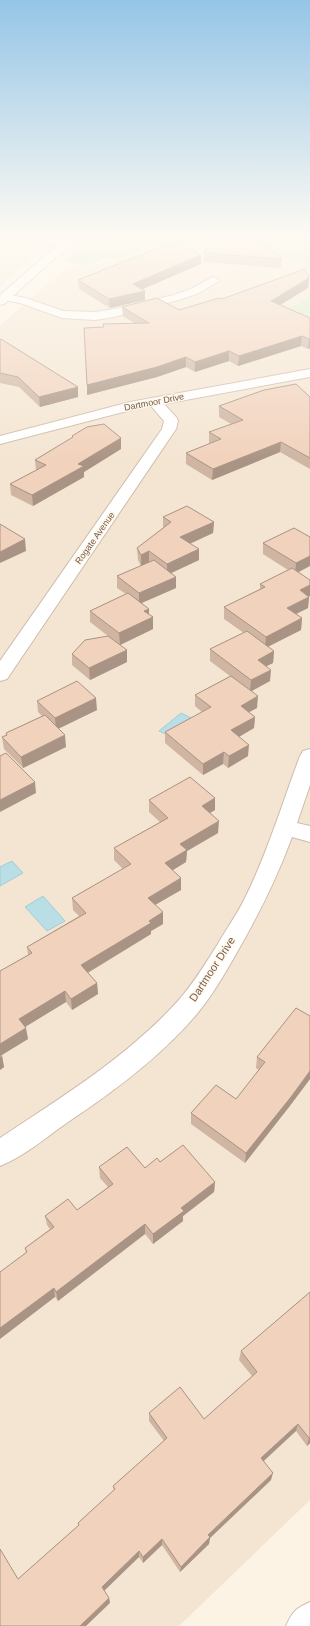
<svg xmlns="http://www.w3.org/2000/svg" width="310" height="1626" font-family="Helvetica,sans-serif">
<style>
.residential{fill:#f4e5d2}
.green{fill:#d2eac3}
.water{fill:#b9dee6;stroke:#9fced7}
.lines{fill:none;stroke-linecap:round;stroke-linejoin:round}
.stream{stroke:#9fced7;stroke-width:4.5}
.minor-casing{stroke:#cebbab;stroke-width:2}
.tertiary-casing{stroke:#cebbab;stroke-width:2}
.secondary-casing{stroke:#d1bba8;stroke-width:2}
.minor{fill:#fff;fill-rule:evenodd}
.tertiary{fill:#fff;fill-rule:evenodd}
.secondary{fill:#fff;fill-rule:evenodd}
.wall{fill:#cfb5a2}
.shaded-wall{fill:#a99384}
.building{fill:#f1d2bc;stroke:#a99384}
.labels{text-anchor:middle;stroke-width:3;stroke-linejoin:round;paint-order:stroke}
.far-street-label{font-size:9px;fill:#745a4a;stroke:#fff7ea}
.street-label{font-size:11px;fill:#745a4a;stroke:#fff7ea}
</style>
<rect width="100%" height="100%" fill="#fcf3e4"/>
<!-- residential -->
<path class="residential" d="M 206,242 L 279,257 L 310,266 L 310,297 L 306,300 L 310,319 L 310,1500 L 179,1626 L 0,1626 L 0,325 L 68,267 L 82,267 L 105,263 L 138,255 Z
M 0,243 L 24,248 L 33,254 L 33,257 L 0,287 Z"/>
<!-- green -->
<path class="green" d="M 122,234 L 310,234 L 310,266 L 279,257 L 206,242 L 154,247 L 118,259 L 106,258 L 82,267 L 67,260 L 77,251 Z
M 310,297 L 310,319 L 284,311 Z"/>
<!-- water -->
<path class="water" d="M 181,713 L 195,720 L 173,738 L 159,731 Z
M 12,861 L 23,873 L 0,886 L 0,867 Z
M 43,896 L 65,921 L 47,931 L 25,907 Z"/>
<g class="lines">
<!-- stream -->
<path class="stream" d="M 285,234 L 310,238"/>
<defs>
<path id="minor" d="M 213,277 L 219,280 L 217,282 L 199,293 L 182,299 L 114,317 L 95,320 L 62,318 L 20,303 L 0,299 L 0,295 L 4,294 L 26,298 L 63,311 L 95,312 L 114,309 L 174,295 L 191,289 Z
M 310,369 L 310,377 L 164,404 L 177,418 L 178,421 L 176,429 L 7,679 L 0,681 L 0,661 L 162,429 L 164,421 L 151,406 L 131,410 L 0,444 L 0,436 L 130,402 Z
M 310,749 L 310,785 L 297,823 L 310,826 L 310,842 L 292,837 C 277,878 258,916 236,954 C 224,975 212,996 196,1015 C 161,1056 116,1090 71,1120 C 49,1135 25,1156 0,1166 L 0,1138 C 62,1097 127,1057 178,1001 C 192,985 204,966 216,947 C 225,931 236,916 244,900 C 267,854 282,804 300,756 L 303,751 Z"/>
<path id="tertiary" d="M 80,234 L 94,234 L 73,246 L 65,246 L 63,244 L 65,242 Z
M 310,1602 L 310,1626 L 286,1626 C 293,1611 295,1609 310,1602 Z"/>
<path id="secondary" d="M 0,235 L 28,235 L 69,241 L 75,244 L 54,259 L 4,304 L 0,305 L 0,295 L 46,255 L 59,246 L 28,241 L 0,241 Z"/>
</defs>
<!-- minor casing -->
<use href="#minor" class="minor-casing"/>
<!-- tertiary casing -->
<use href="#tertiary" class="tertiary-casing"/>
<!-- secondary casing -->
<use href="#secondary" class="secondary-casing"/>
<!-- minor -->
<use href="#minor" class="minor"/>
<!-- tertiary -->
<use href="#tertiary" class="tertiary"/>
<!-- secondary -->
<use href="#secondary" class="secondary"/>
</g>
<!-- wall -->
<path class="wall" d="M 204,253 L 282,259 L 281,268 L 204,262 Z
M 201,255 L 201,264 L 143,289 L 145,300 L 110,308 L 79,289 L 78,280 Z
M 309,278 L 308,288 L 280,305 L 310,318 L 310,348 L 308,349 L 301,346 L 238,366 L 229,361 L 195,372 L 186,367 L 157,377 L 87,395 L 87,385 L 103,327 L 134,323 L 123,316 L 122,307 L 179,310 Z
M 0,340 L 78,397 L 40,407 L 19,387 L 0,383 Z
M 310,397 L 310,469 L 280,452 L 212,480 L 186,464 L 186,453 L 210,443 L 209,443 L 209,432 L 231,424 L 219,417 L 219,406 Z
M 72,436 L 121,449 L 84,472 L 84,477 L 33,506 L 11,495 L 10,484 L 36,470 L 35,460 L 72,438 Z
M 163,517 L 214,522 L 213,533 L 190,544 L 199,560 L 171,573 L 176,577 L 176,588 L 142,603 L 149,615 L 153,617 L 153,629 L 120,645 L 127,662 L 90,680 L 72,665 L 72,654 L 108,636 L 90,622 L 90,611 L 126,594 L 117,588 L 117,576 L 141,566 L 138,560 L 137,548 L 163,528 Z
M 294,528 L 298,573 L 310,580 L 310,596 L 309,596 L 309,597 L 308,608 L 296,614 L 302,618 L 301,630 L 268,647 L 274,651 L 273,663 L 266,666 L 270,681 L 251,691 L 257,708 L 249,712 L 255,717 L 254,728 L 239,737 L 248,756 L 228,768 L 223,764 L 203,775 L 165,743 L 165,732 L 202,712 L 195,706 L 195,695 L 230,676 L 210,661 L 210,649 L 244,633 L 224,619 L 224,607 L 260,589 L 260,584 L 288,570 L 263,554 L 263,543 Z
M 37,701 L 97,710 L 58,728 L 66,747 L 23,768 L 4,749 L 2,737 L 6,735 L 6,733 L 42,716 L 38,712 Z
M 215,798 L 215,810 L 210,813 L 218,833 L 187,851 L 186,862 L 172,870 L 181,890 L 155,905 L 163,912 L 163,924 L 151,931 L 151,934 L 88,973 L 97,983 L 98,994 L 72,1010 L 66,1002 L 25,1027 L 28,1039 L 2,1055 L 4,1067 L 0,1070 L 0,971 L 28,955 L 27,947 L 79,916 L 73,910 L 72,898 L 123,869 L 114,860 L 114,848 L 160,822 L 149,812 L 149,800 Z
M 310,1016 L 310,1079 L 289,1107 L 245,1163 L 191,1124 L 191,1113 L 236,1099 L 259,1070 L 256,1068 L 257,1057 Z
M 160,1162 L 215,1182 L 214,1192 L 183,1216 L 183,1221 L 153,1244 L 145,1234 L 58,1301 L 26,1253 L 25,1248 L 50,1229 L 47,1225 L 45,1216 L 77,1210 L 108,1187 L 100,1178 L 99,1167 L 145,1168 Z
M 310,1292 L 310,1443 L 307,1446 L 296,1431 L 264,1461 L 271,1480 L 210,1538 L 209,1544 L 180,1572 L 162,1545 L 143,1563 L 139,1557 L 104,1590 L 109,1598 L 110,1603 L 18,1579 L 78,1526 L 78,1523 L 114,1491 L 113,1486 L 164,1441 L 149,1421 L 149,1413 L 204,1419 L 252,1376 L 239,1360 L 241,1351 Z"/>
<!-- shaded-wall -->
<path class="shaded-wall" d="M 201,255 L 201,264 L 133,293 L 133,284 Z
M 309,278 L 308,288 L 270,311 L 271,301 Z
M 145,291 L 145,300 L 110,308 L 109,299 Z
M 302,336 L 301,346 L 238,366 L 239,356 Z
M 309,339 L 310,339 L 310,348 L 308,349 Z
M 229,351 L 229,361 L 195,372 L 195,362 Z
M 186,357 L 186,367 L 157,377 L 87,395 L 87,385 Z
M 78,387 L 78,397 L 40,407 L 39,397 Z
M 121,438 L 121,449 L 84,472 L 84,477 L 33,506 L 32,495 L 78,464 Z
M 281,442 L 280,452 L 212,480 L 213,469 Z
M 214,522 L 213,533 L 180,548 L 180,537 Z
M 25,539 L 26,551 L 0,563 L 0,552 Z
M 199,549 L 199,560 L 167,575 L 167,564 Z
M 149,551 L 149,562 L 141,566 L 141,555 Z
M 310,556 L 310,566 L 295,574 L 296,563 Z
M 176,577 L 176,588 L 139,604 L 139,593 Z
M 310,585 L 310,596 L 298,602 L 300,590 Z
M 309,597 L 308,608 L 286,619 L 287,608 Z
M 149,609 L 149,619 L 153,617 L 153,629 L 120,645 L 119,633 L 144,611 Z
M 302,618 L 301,630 L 265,648 L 266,637 Z
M 127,650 L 127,662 L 90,680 L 89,668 Z
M 274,651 L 273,663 L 257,671 L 258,660 Z
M 271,670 L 270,681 L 250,692 L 251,680 Z
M 258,696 L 257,708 L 240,717 L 241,706 Z
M 96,698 L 97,710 L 56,730 L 55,718 Z
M 255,717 L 254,728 L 230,742 L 231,730 Z
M 65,735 L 66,747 L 23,768 L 21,757 Z
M 249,745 L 248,756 L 228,768 L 229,756 Z
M 224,752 L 223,764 L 203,775 L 203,764 Z
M 35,782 L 36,793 L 0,812 L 0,800 Z
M 215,798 L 215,810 L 201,818 L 202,806 Z
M 219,821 L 218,833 L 187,851 L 186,862 L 165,875 L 165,863 L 180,844 Z
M 181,878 L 181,890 L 148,909 L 148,898 Z
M 163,912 L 163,924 L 151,931 L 151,934 L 82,976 L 81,965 L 149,921 Z
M 97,983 L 98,994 L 72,1010 L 71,999 Z
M 65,991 L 66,1002 L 20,1030 L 19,1019 Z
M 26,1028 L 28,1039 L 0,1056 L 0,1044 Z
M 2,1056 L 4,1067 L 0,1070 L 0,1057 Z
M 310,1071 L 310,1079 L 289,1107 L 245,1163 L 246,1153 Z
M 215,1182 L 214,1192 L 183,1216 L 183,1221 L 153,1244 L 153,1234 L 181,1208 Z
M 145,1224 L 145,1234 L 58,1301 L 56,1292 Z
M 54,1288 L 55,1297 L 0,1339 L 0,1328 Z
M 298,1424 L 296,1431 L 259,1465 L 261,1458 Z
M 309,1438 L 310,1438 L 310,1443 L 307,1446 Z
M 273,1473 L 271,1480 L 210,1538 L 209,1544 L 180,1572 L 181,1567 L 208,1535 Z
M 162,1539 L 162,1545 L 143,1563 L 143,1557 Z
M 139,1551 L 139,1557 L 103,1592 L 102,1587 Z
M 109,1598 L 110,1603 L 86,1626 L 80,1626 Z"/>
<!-- building -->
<path class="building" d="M 213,234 L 251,234 L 282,259 L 204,253 Z
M 179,243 L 201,255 L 133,284 L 145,291 L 109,299 L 78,280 L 158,248 Z
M 305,269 L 309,278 L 271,301 L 310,318 L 310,339 L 309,339 L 302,336 L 239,356 L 229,351 L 195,362 L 186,357 L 157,367 L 87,385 L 84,328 L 104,327 L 103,324 L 149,323 L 122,307 L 157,298 L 179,310 L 219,298 L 222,299 Z
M 1,339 L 78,387 L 39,397 L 18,377 L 0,373 L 0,340 Z
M 296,384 L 310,397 L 310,458 L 281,442 L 213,469 L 186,453 L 221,439 L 209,432 L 243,420 L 219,406 L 264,390 Z
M 104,424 L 121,438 L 78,464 L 84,466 L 32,495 L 10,484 L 46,465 L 35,460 L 73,437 L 72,436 L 87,427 Z
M 187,506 L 214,522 L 180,537 L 199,549 L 167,564 L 149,551 L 141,555 L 137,548 L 171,522 L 163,517 Z
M 0,524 L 25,539 L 0,552 Z
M 294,528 L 310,537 L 310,556 L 296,563 L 263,543 Z
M 154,560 L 176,577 L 139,593 L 117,576 Z
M 292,568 L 310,580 L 310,585 L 300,590 L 309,597 L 287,608 L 302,618 L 266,637 L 224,607 L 265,587 L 260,584 Z
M 128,593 L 149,609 L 144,611 L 153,617 L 119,633 L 90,611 Z
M 247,631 L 274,651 L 258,660 L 271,670 L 251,680 L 210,649 Z
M 108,636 L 127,650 L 89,668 L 72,654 L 85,640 Z
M 231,676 L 258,696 L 241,706 L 255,717 L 231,730 L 249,745 L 229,756 L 224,752 L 203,764 L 165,732 L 211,707 L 195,695 Z
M 77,681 L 96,698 L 55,718 L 37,701 Z
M 45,715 L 65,735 L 21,757 L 2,737 L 7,735 L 6,733 Z
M 6,753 L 35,782 L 0,800 L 0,756 Z
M 190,777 L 215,798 L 202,806 L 219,821 L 180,844 L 187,850 L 165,863 L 181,878 L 148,898 L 163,912 L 149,921 L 151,923 L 81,965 L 97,983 L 71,999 L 65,991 L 19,1019 L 26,1028 L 0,1044 L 0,971 L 32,953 L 27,947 L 86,913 L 72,898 L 131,864 L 114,848 L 168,818 L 149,800 Z
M 296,1008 L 310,1016 L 310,1071 L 291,1097 L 246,1153 L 191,1113 L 216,1085 L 236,1099 L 265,1062 L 257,1057 Z
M 183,1145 L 215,1182 L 181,1208 L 184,1211 L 153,1234 L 145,1224 L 56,1292 L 54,1288 L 0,1328 L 0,1272 L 27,1252 L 25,1248 L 54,1227 L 45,1216 L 68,1199 L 77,1210 L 113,1184 L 99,1167 L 127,1147 L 145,1168 L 157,1158 L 160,1162 Z
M 310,1292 L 310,1438 L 309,1438 L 298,1424 L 261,1458 L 273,1473 L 208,1535 L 210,1537 L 181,1567 L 162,1539 L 143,1557 L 139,1551 L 102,1587 L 109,1598 L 80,1626 L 0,1626 L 0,1549 L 18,1579 L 79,1525 L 78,1523 L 115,1489 L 113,1486 L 167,1438 L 149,1413 L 180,1387 L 204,1419 L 257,1372 L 241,1351 Z"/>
<!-- sky -->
<linearGradient id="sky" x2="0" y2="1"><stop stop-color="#95c5e7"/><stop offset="0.51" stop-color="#fefaf3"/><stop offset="1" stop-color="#fefaf3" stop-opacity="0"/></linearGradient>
<rect width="310" height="462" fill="url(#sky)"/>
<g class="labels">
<!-- far-street labels -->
<g class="far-street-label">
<text transform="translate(154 402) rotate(-11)" y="3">Dartmoor Drive</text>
<text transform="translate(95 538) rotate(-55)" y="3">Rogate Avenue</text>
</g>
<!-- street labels -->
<g class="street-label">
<text transform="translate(212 969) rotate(-57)" y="4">Dartmoor Drive</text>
</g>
</g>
</svg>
